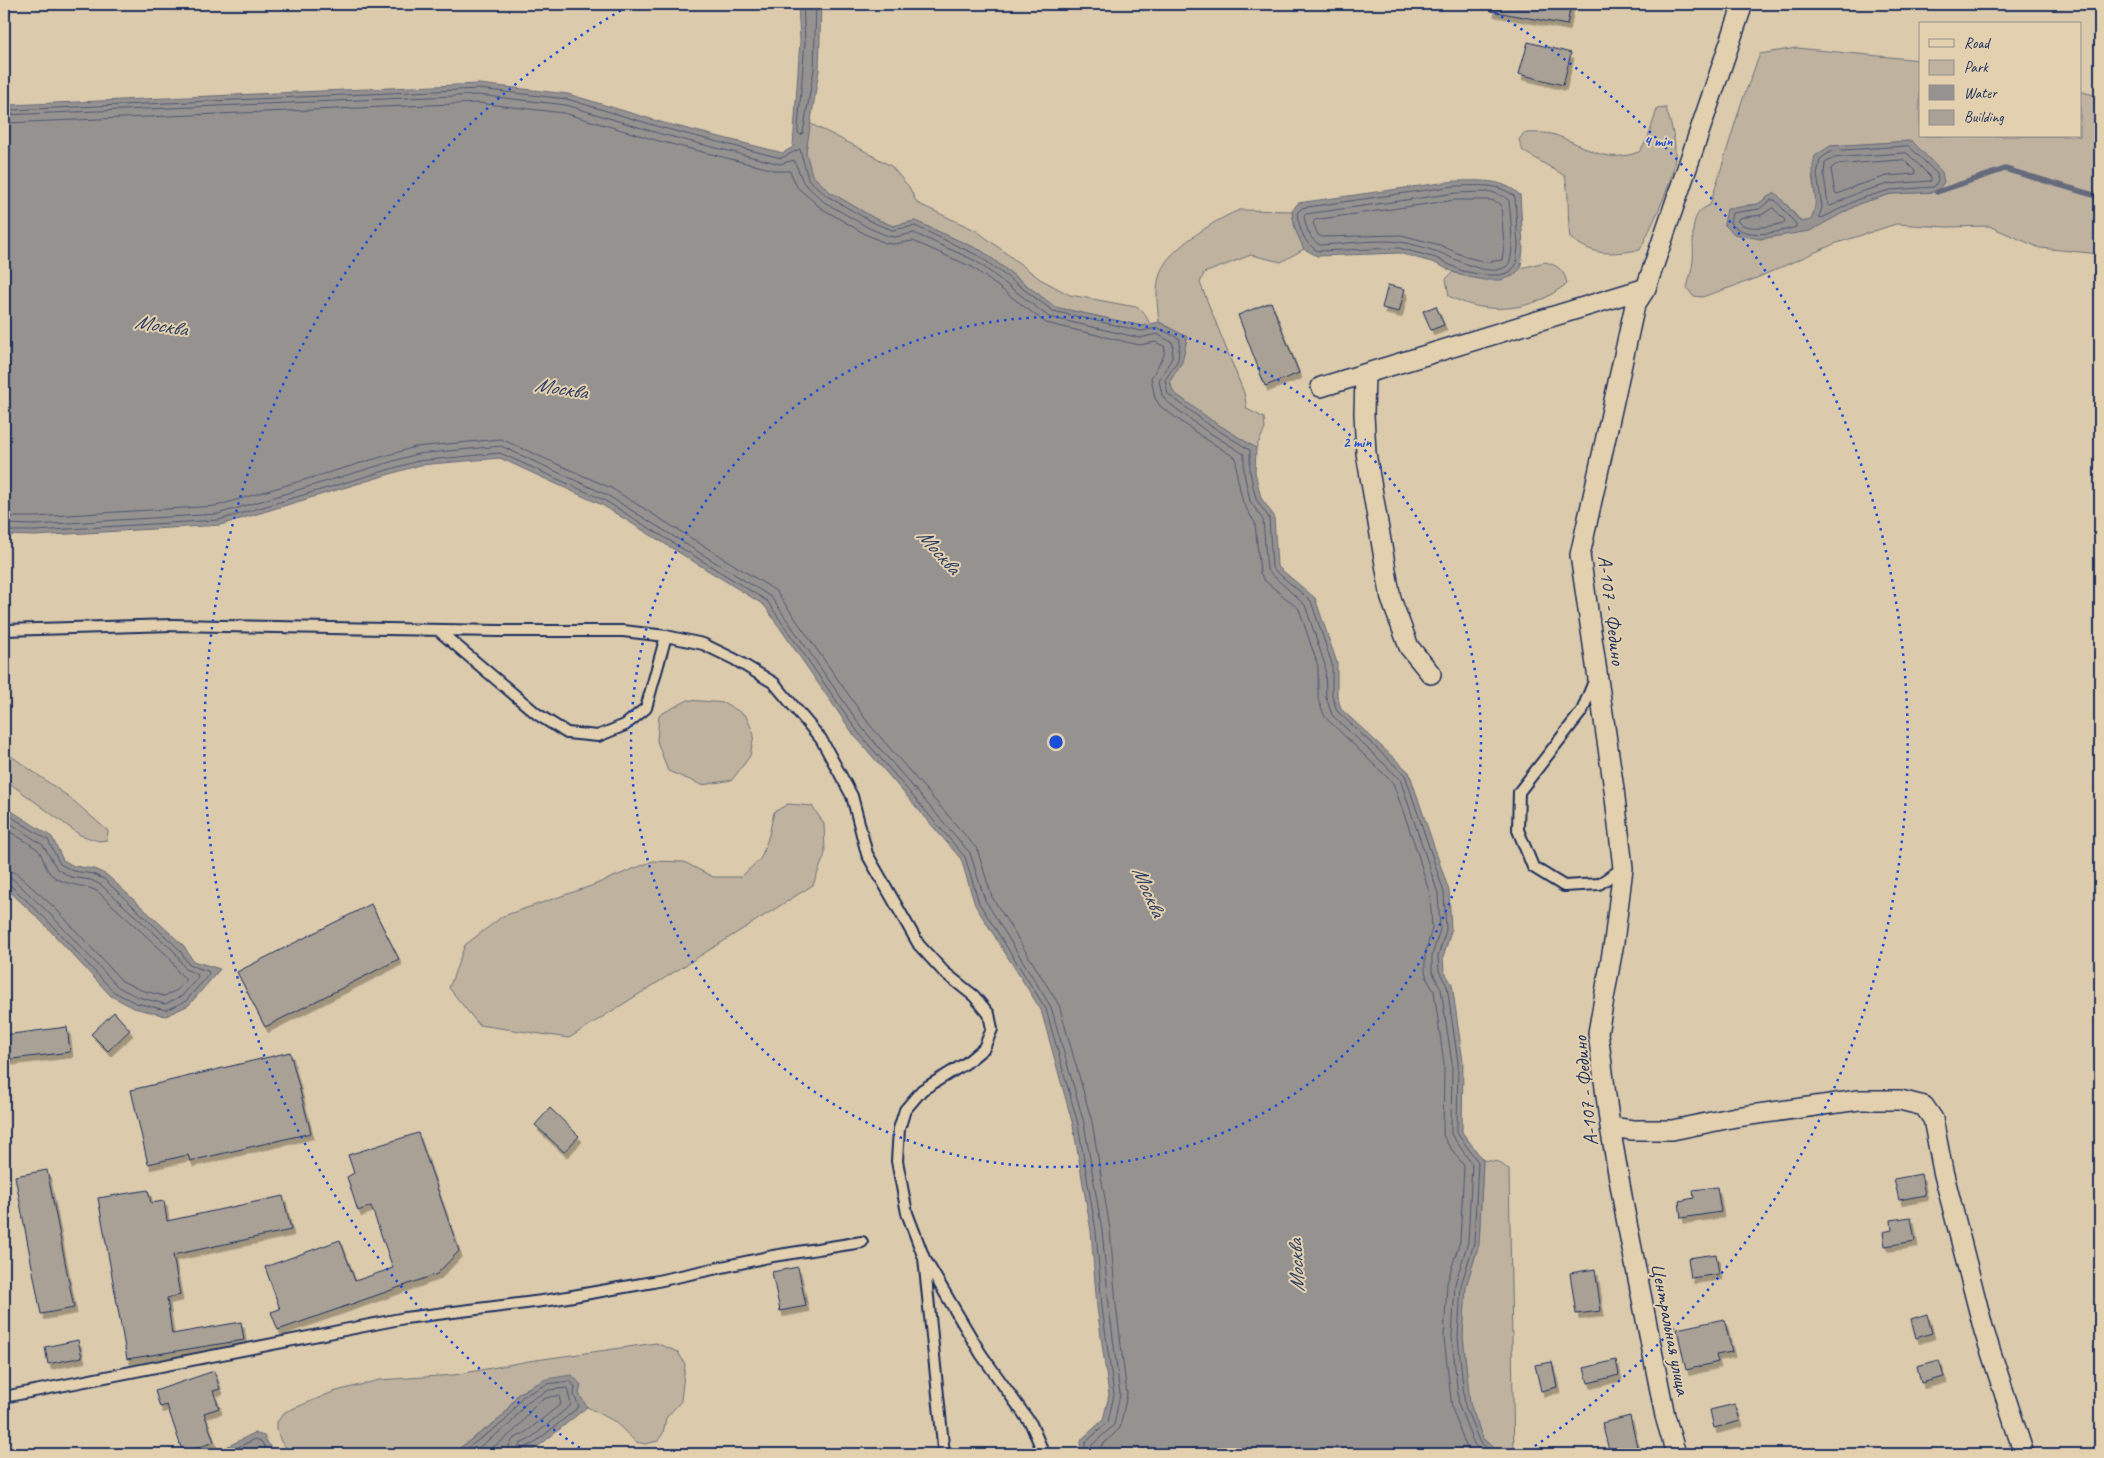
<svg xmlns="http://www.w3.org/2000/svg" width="2104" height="1458" font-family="Caveat,sans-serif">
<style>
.green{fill:#bfb39f;stroke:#6d717e;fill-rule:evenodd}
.water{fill:#969290;stroke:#656a7c}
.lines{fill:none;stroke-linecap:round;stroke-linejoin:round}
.shore{stroke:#4c5772;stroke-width:1}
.stream{stroke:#656a7c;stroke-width:5.5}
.building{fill:#a9a196;stroke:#1b2f5e;filter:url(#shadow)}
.lane-casing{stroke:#1b2f5e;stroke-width:14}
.street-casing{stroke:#1b2f5e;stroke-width:22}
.lane{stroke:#e3d0ae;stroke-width:10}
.street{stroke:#e3d0ae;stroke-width:19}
.ring{fill:none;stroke:#1d4ed8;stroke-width:2.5;stroke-dasharray:2.5 5}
.labels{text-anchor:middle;stroke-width:4;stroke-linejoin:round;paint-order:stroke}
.street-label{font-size:20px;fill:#1b2f5e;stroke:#e3d0ae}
.water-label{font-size:21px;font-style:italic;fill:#2d3e66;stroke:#e3d0ae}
.centre{fill:#1d4ed8;stroke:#e3d0ae;stroke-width:2.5}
.ring-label{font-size:15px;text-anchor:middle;font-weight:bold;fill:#1d4ed8;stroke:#e3d0ae;stroke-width:4;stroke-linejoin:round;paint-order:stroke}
</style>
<defs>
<filter id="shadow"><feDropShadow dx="3" dy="5.5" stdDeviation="0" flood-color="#0004"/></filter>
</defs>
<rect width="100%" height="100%" fill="#dbcaab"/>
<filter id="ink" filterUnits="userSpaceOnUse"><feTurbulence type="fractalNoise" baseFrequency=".02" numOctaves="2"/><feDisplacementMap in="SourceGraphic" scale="10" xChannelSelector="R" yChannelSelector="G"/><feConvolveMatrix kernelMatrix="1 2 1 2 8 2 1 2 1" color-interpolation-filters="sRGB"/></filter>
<g filter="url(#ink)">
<!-- green -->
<path class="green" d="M 1796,48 L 1920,60 L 1920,136 L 2080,136 L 2080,91 L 2100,97 L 2100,254 L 2040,248 L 1989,226 L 1946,227 L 1896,224 L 1834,244 L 1752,280 L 1702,297 L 1693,296 L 1687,288 C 1689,279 1692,270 1693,261 C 1695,240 1686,214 1710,205 L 1741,104 L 1760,54 ZM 1912,141 L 1936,192 L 1891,194 L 1861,203 L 1836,216 L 1782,235 L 1760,239 L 1747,205 L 1758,204 L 1769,196 L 1786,204 L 1802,222 L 1811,220 L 1817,207 L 1812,176 L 1830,146 Z
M 1666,108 C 1670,122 1675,136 1675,151 C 1677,177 1651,226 1640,250 C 1609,254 1597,257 1570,238 C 1567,217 1570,197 1565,176 L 1523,151 L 1519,140 L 1524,133 C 1534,133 1546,132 1555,135 C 1588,146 1602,165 1639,152 L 1648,138 L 1657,109 Z
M 809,123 L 861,149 L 891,166 L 909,187 L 917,203 L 977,231 L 1040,279 L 1070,295 L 1136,307 L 1143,311 L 1150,324 L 1142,326 L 1055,307 L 982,251 L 915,221 L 893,226 L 874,218 L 830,192 L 812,175 L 807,161 L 806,152 Z
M 1240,210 L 1292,211 L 1295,229 L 1304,249 L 1281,262 L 1251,255 L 1204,273 L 1200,283 L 1244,393 L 1247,409 L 1264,418 L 1265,429 L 1256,448 L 1211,420 L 1173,392 L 1170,381 L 1182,362 L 1187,337 L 1159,322 C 1157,303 1154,282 1164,265 C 1176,245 1218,218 1240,210 Z
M 1545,262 C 1558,265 1565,271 1567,284 C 1559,289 1551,295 1543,299 C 1513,312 1478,312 1449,296 L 1446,279 L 1453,272 L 1460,275 L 1513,276 L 1521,268 Z
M 688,700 L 725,703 L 746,716 L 754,735 L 750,756 L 732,780 L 702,785 L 668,771 L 657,741 L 659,715 Z
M 4,751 L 69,797 L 108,831 L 107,840 L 99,841 L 80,835 L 4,779 Z
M 788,804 L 812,806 L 824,824 L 825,854 L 813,885 L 569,1038 L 479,1025 L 449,988 L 465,945 L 503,916 L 591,886 L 653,861 L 684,862 L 713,877 L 741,877 L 761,858 L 769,835 L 774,812 Z
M 1483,1160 L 1499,1162 L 1509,1170 L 1514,1454 L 1501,1454 L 1483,1439 L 1470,1404 L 1463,1336 L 1466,1286 L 1479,1244 Z
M 656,1343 L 678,1352 L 685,1364 L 681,1401 L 666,1418 L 663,1433 L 658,1441 L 645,1444 L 636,1442 L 614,1421 L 587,1407 L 579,1394 L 534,1384 L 518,1394 L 502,1417 L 451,1454 L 293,1454 L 281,1442 L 277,1430 L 277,1422 L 285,1412 L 333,1392 L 379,1380 L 454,1375 L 529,1361 Z"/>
<!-- water -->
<path class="water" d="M 798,4 L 821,4 L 819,70 L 806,152 L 812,175 L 830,192 L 874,218 L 893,226 L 915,221 L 982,251 L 1055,307 L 1142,326 L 1159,322 L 1187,337 L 1182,362 L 1170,381 L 1173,392 L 1211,420 L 1256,448 L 1255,472 L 1261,498 L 1274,516 L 1277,566 L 1315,598 L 1337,663 L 1337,695 L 1341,709 L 1409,772 L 1449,891 L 1451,931 L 1443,958 L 1444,971 L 1452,984 L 1463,1062 L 1462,1132 L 1483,1160 L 1479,1244 L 1466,1286 L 1463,1336 L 1470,1404 L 1483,1439 L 1501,1454 L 1078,1454 L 1082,1439 L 1103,1420 L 1109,1395 L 1097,1307 L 1091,1231 L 1073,1125 L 1041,1010 L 975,905 L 961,859 L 854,735 L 764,605 L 602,505 L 500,458 L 420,465 L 220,525 L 35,536 L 4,535 L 4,104 L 10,105 L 479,84 L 568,94 L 664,123 L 783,153 L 793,147 L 800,41 Z
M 1912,141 L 1942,172 L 1944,182 L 1937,192 L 1891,194 L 1861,203 L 1810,231 L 1760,239 L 1734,234 L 1724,224 L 1727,209 L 1758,204 L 1769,196 L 1776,193 L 1801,222 L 1811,220 C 1822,195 1808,180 1815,156 L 1830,146 Z
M 1455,181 C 1479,181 1502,178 1520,195 L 1523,247 L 1521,268 L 1513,276 L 1501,280 L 1484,280 L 1460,275 L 1435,263 L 1399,253 L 1317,256 L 1304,249 L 1295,229 L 1292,211 L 1298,203 Z
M 4,806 L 52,837 L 63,860 L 74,866 L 94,869 L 107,875 L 184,946 L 193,961 L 220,969 L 189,1005 L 166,1016 L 134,1008 L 111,996 L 42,922 L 4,886 Z
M 572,1375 L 581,1385 L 579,1394 L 587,1407 L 535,1449 L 521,1454 L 452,1454 L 502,1417 L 518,1394 L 546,1379 Z
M 254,1433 L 264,1436 L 274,1454 L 213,1454 Z"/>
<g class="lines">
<!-- shore -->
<path class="shore" d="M 803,4 L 805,41 L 798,128 L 798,133 L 801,135 L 803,133 L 814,69 L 816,4
M 4,109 L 10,110 L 479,89 L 567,99 L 663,128 L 781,158 L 800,149 L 808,179 L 827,196 L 872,222 L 892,230 L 915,226 L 979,256 L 1053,311 L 1141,331 L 1158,328 L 1180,339 L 1178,360 L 1165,380 L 1168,394 L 1208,424 L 1250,450 L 1250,472 L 1256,499 L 1269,518 L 1272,568 L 1311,601 L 1332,664 L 1332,696 L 1337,711 L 1405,775 L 1444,892 L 1446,930 L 1438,956 L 1439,971 L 1447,986 L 1458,1063 L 1457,1133 L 1478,1162 L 1474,1243 L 1461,1285 L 1458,1337 L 1465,1406 L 1479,1441 L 1493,1454
M 4,115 L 478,95 L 566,105 L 661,134 L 780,164 L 794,160 L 803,182 L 824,202 L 869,228 L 888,236 L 895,237 L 914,233 L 976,261 L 1049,317 L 1140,338 L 1157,334 L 1173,343 L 1172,358 L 1159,380 L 1162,395 L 1166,401 L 1205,430 L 1244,454 L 1244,473 L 1250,501 L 1263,520 L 1267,570 L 1305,605 L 1325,665 L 1326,697 L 1332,715 L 1400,779 L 1438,893 L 1440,929 L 1432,956 L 1432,971 L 1441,989 L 1452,1063 L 1451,1134 L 1472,1164 L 1468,1242 L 1455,1284 L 1452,1337 L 1459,1406 L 1474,1444 L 1484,1454
M 4,123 L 478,103 L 564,113 L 659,141 L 778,171 L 790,171 L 797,187 L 821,208 L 865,234 L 885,243 L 894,244 L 913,241 L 972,267 L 1046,323 L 1139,345 L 1156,342 L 1165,347 L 1164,355 L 1151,378 L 1155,398 L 1160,406 L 1201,436 L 1236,458 L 1237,476 L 1243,503 L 1255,523 L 1260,573 L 1264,580 L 1299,609 L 1318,666 L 1318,699 L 1325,717 L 1393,783 L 1415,845 L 1430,895 L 1432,928 L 1425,955 L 1425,971 L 1427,979 L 1434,991 L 1444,1064 L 1443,1135 L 1447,1143 L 1464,1166 L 1460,1241 L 1447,1283 L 1444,1338 L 1452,1408 L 1466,1446 L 1473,1454
M 1909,146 L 1937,174 L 1938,181 L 1934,187 L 1890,190 L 1859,199 L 1822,218 L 1819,217 L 1822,207 L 1817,175 L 1820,159 L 1832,151 Z
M 1907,153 L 1931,177 L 1931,181 L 1888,184 L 1857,193 L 1831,206 L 1828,205 L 1824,175 L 1825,163 L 1834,158 Z
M 1904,160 L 1915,171 L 1915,174 L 1887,176 L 1855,186 L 1838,194 L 1835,193 L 1831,169 L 1835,165 Z
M 1455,186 C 1475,186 1499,182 1515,197 L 1518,246 L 1516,265 L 1510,272 L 1500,275 L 1484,275 L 1462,271 L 1436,258 L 1399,248 L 1318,251 C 1303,243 1300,229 1297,213 L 1302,208 Z
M 1492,192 L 1505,197 L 1509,201 C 1510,213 1516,259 1507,266 C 1489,279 1455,258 1438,252 C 1426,248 1413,244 1401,242 C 1378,239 1343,244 1320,245 C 1309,239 1306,228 1304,216 L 1306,214 L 1456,193 Z
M 1456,200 L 1491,200 L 1501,204 L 1504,246 L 1502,260 L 1486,262 L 1466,257 L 1440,245 L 1401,235 L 1322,237 L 1318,235 L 1313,223 L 1315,220 Z
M 1771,200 L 1775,200 L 1796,224 L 1796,227 C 1776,233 1746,240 1730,223 L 1732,213 L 1759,209 Z
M 1773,208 L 1785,220 L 1784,223 C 1771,226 1748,232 1737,221 L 1739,218 L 1761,215 Z
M 4,517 L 35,517 L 216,506 L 415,447 L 501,439 L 611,488 L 776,591 L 869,724 L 977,849 L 992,897 L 1059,1005 L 1092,1122 L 1110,1229 L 1116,1305 L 1127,1394 L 1120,1428 L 1098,1449 L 1097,1454
M 4,524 L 35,525 L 218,514 L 417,454 L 501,446 L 607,495 L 771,597 L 863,729 L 970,853 L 985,900 L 1051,1007 L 1084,1123 L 1102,1230 L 1109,1306 L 1120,1394 L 1114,1425 L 1092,1445 L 1089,1454
M 4,531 L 35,531 L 219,520 L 418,461 L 500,453 L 604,500 L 767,601 L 858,732 L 965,857 L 979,903 L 1046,1009 L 1078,1124 L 1096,1231 L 1102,1307 L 1114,1395 L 1108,1422 L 1086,1442 L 1083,1454
M 4,812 L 48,840 L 60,864 L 73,871 L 93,874 L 104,879 L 179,949 L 189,965 L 208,971 L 209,974 L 186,1001 L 166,1010 L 136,1003 L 114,992 L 46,919 L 9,884 L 4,883
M 4,819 L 43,845 L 57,869 L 71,877 L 91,880 L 101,885 L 175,952 L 185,969 L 197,974 L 198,977 L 182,996 L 165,1004 L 138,997 L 118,987 L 50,914 L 13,879 L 4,877
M 4,828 C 14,835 27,841 37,849 C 45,856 43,869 53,876 C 66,886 82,884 97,891 L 169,957 L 178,972 L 185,978 L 185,981 L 177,990 L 164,996 L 141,990 L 122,981 L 55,908 L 16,873 L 4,869
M 224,1454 L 255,1439 L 261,1441 L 269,1454
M 459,1454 L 505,1421 L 522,1397 L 547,1384 L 570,1381 L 575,1387 L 574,1395 L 579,1407 L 533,1444 L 524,1448 L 522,1454
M 470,1454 L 510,1424 L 527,1402 L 549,1390 L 567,1388 L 571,1405 L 530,1439 L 520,1444 L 515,1454
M 483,1454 C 493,1447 505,1439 514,1431 C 529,1417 535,1395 559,1396 L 561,1404 L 526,1432 L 513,1439 L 509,1446 L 508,1454"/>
<!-- stream -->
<path class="stream" d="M 1937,192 L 2005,169 L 2100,197"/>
</g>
<!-- building -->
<path class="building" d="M 1492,4 L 1571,4 L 1567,25 L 1491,11 Z
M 1528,42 L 1571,53 L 1563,85 L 1519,74 Z
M 1388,285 L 1405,289 L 1399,312 L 1382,308 Z
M 1271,302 L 1299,373 L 1265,386 L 1238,315 Z
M 1436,306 L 1444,325 L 1431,330 L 1423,311 Z
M 371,904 L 399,959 L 265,1027 L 237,972 Z
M 114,1012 L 130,1030 L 108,1051 L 91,1034 Z
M 67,1027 L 70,1052 L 4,1060 L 4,1035 Z
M 290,1052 L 311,1133 L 190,1161 L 188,1155 L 148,1164 L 131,1090 Z
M 550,1108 L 579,1136 L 564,1152 L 535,1125 Z
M 418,1133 L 459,1251 L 437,1274 L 278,1330 L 271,1312 L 280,1309 L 265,1267 L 340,1240 L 355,1281 L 393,1268 L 371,1206 L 358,1211 L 347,1177 L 354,1173 L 348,1155 Z
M 47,1170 L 74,1308 L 41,1314 L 15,1176 Z
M 1921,1174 L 1925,1195 L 1899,1200 L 1894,1179 Z
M 1717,1187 L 1721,1212 L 1681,1218 L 1679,1201 L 1694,1198 L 1693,1190 Z
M 148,1190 L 151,1203 L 164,1201 L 167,1221 L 283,1196 L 291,1230 L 173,1255 L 180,1295 L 167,1298 L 172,1334 L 241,1322 L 244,1340 L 127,1359 L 98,1198 Z
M 1911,1217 L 1915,1241 L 1885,1246 L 1883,1232 L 1892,1230 L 1891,1220 Z
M 1716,1254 L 1719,1274 L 1691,1278 L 1688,1258 Z
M 798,1267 L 806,1306 L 780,1311 L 772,1272 Z
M 1595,1269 L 1601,1311 L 1576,1314 L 1570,1273 Z
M 1927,1314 L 1932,1333 L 1916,1338 L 1911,1319 Z
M 1724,1319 L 1732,1352 L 1716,1355 L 1718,1362 L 1686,1370 L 1677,1329 Z
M 78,1340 L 82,1357 L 48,1364 L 45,1347 Z
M 1616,1360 L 1619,1375 L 1588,1383 L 1584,1368 Z
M 1939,1360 L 1944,1377 L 1921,1383 L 1917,1366 Z
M 1552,1362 L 1557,1387 L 1541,1391 L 1535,1365 Z
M 214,1371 L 220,1389 L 213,1391 L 219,1408 L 204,1413 L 214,1442 L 183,1453 L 167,1405 L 160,1407 L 155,1391 Z
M 1735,1404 L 1740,1421 L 1714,1428 L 1710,1410 Z
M 1630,1416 L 1638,1451 L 1624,1454 L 1610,1454 L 1602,1423 Z"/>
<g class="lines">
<defs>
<path id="lane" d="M 4,630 L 172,625 L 499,631 L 623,631 L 666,636 L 703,644 L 734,659 L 774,683 L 821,739 L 852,796 L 867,854 L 919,945 L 944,972 L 974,996 L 989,1014 L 992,1029 L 984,1048 L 966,1063 L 922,1090 L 905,1110 L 899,1129 L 897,1161 L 907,1213 L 924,1258 L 944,1454
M 438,630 L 537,714 L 567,733 L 598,736 L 625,725 L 646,708 L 666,636
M 1595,679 L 1582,711 L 1519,792 L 1518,830 L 1533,867 L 1564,886 L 1599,884 L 1623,868
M 926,1261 L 981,1354 L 1031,1424 L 1044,1454
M 4,1397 L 405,1318 L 550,1300 L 653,1282 L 773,1256 L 862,1242"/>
<path id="street" d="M 1365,374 L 1364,414 L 1366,453 L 1391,599 L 1409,647 L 1431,674
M 1321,387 L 1646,288
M 1610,1127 L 1633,1130 L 1672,1130 L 1736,1117 L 1859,1100 L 1900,1100 L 1924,1106 L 1933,1119 L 1943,1171 L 1984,1331 L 2024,1454
M 1676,1454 L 1665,1416 L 1625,1213 L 1610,1127 L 1598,1033 L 1614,942 L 1623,868 L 1614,789 L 1580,555 L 1635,305 L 1646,288 L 1743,4"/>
</defs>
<!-- lane casing -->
<use href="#lane" class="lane-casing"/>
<!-- street casing -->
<use href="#street" class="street-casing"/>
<!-- lane -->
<use href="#lane" class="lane"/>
<!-- street -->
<use href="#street" class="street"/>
</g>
</g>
<!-- distance rings -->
<g class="ring">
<circle cx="1056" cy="742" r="425"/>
<path d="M586 1452A851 851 0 0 1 630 5M1482 5A851 851 0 0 1 1526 1452"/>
</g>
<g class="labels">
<!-- street labels -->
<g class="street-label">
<text transform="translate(1612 610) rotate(83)" y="7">А-107 - Федино</text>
<text transform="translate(1585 1091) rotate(-96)" y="7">А-107 - Федино</text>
<text transform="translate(1671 1329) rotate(79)" y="7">Центральная улица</text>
</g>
<!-- water labels -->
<g class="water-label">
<text transform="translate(161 325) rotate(9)" y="7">Москва</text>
<text transform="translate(561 388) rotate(9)" y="7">Москва</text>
<text transform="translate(939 551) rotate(48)" y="7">Москва</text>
<text transform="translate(1149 891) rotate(66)" y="7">Москва</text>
<text transform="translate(1296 1266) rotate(-93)" y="7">Москва</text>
</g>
</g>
<circle cx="1056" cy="742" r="8" class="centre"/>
<g class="ring-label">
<text x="1658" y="146">4 min</text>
<text x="1357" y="447">2 min</text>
</g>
<!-- margin -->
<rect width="2104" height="1458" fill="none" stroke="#e3d0ae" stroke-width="20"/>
<rect x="10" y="10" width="2084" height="1438" fill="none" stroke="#1b2f5e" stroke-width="2" filter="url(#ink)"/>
<!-- legend -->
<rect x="1919" y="22" width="162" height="115" fill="#e3d0ae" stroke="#93908e"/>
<rect x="1929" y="39" width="25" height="8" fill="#e3d0ae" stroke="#93908e"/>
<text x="1964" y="48" font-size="15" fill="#1b2f5e">Road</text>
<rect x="1929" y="60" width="25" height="15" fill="#bfb39f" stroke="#93908e"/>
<text x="1964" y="72" font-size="15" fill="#1b2f5e">Park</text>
<rect x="1929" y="85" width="25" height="15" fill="#969290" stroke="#93908e"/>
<text x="1964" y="98" font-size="15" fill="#1b2f5e">Water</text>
<rect x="1929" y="110" width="25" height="15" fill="#a9a196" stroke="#93908e"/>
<text x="1964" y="122" font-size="15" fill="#1b2f5e">Building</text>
</svg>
